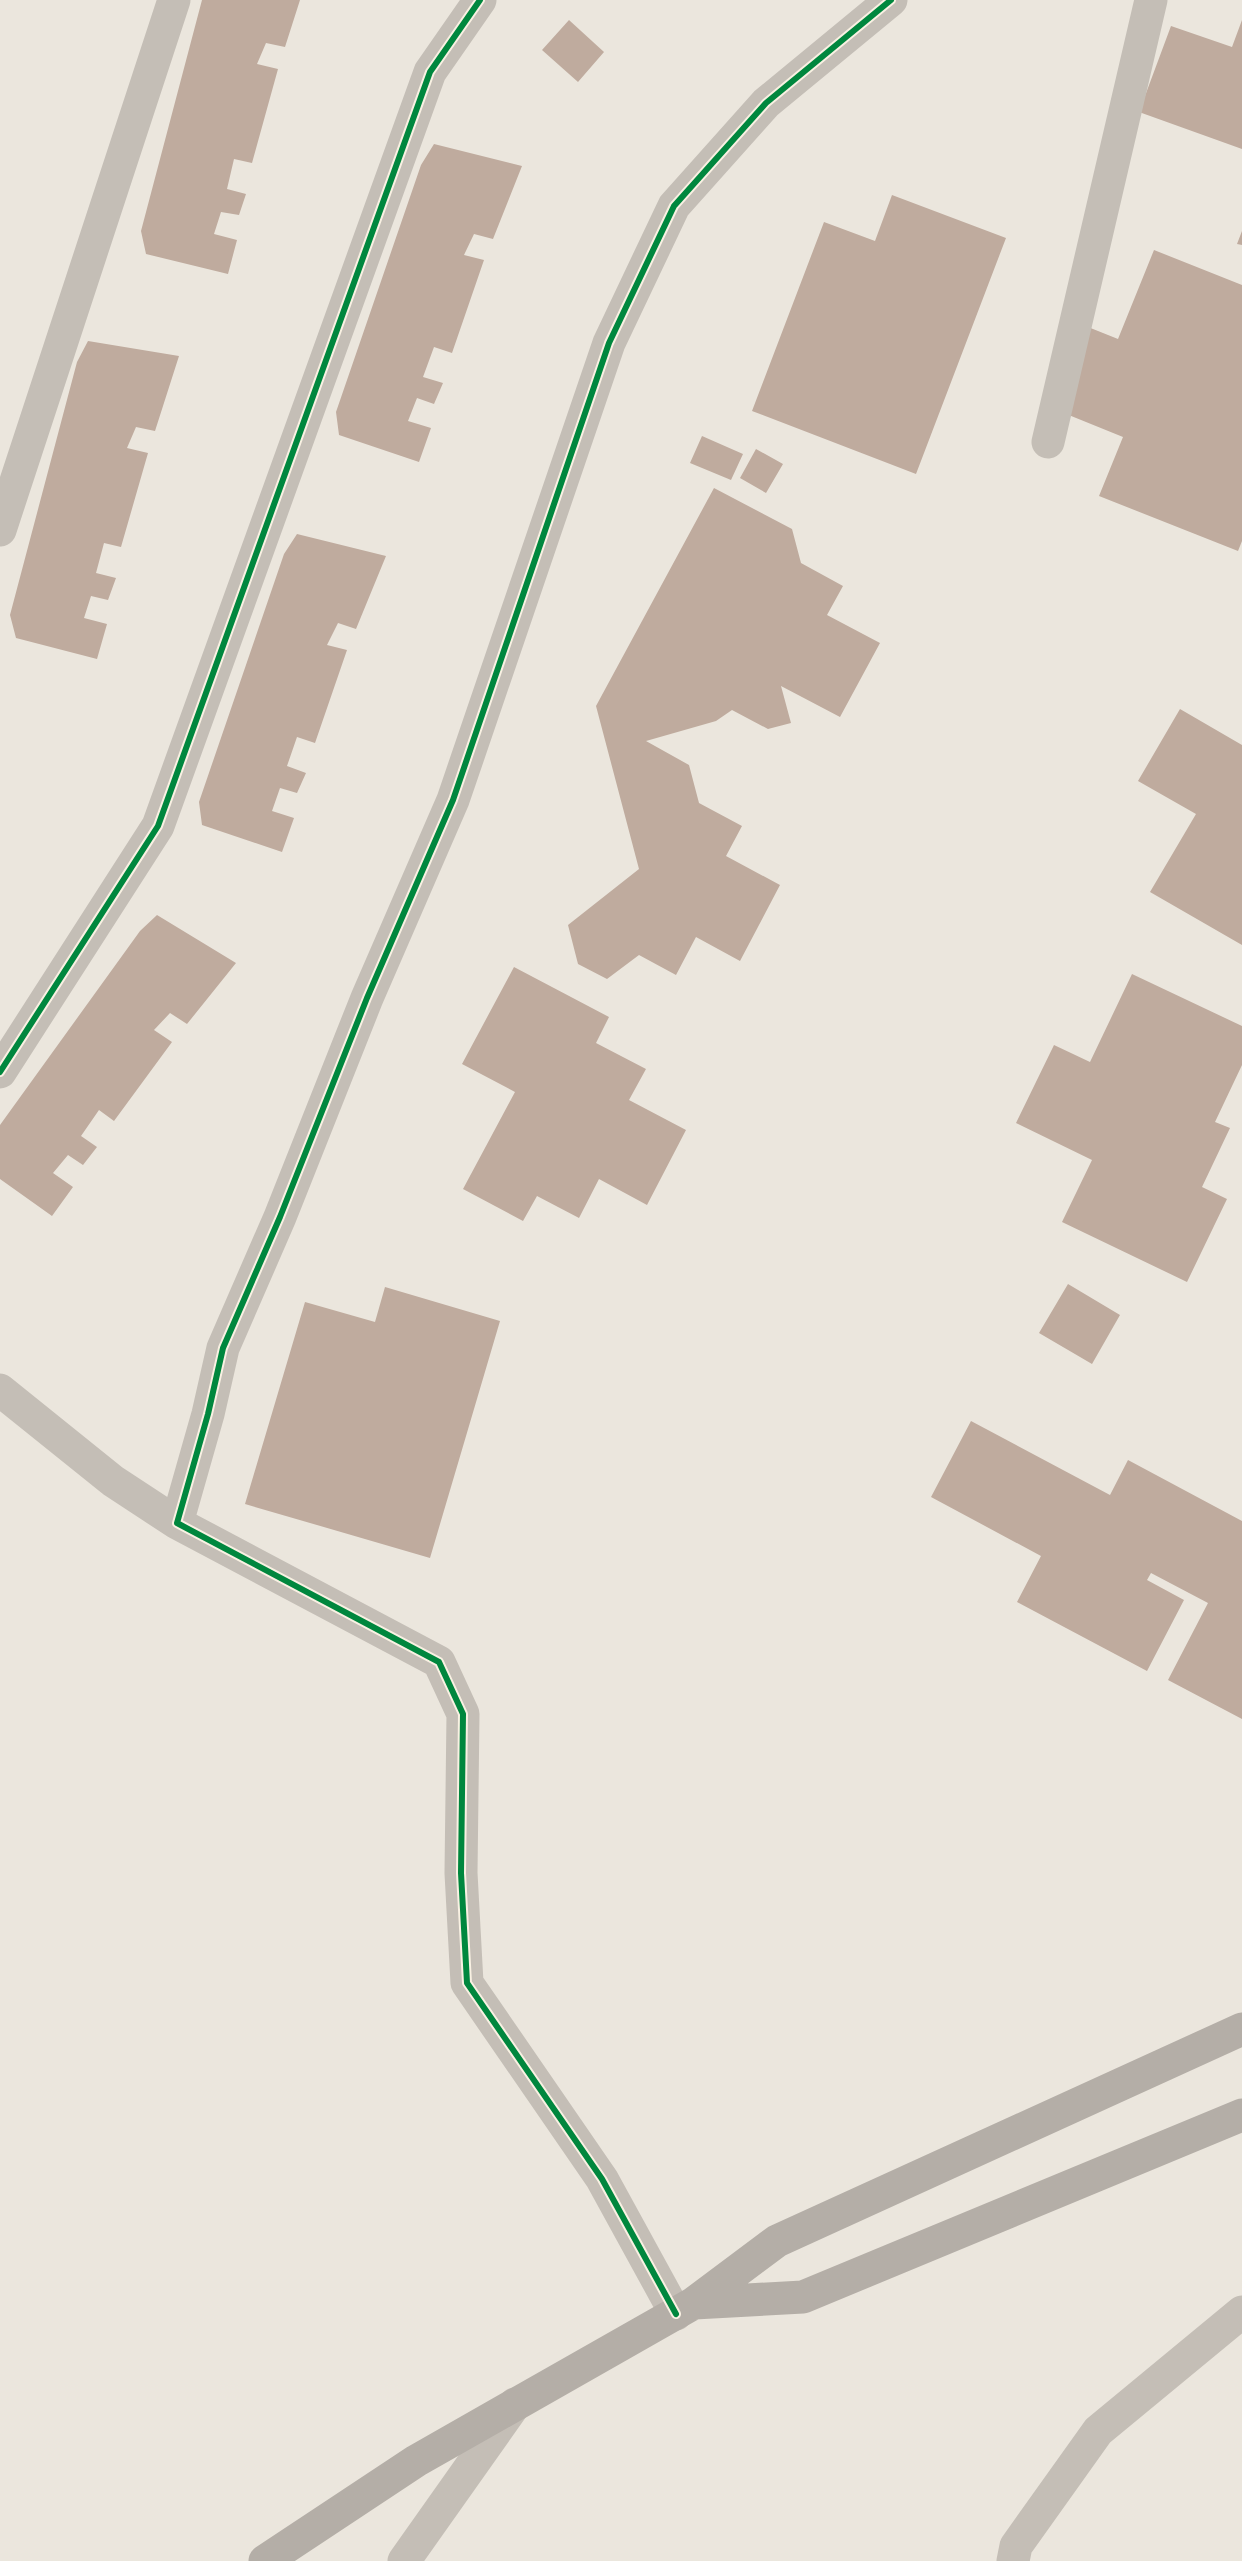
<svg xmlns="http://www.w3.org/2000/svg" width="1242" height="2561" font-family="'DejaVu Sans',sans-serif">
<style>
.building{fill:#bfab9e}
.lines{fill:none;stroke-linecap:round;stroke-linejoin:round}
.street{stroke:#c4beb6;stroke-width:33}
.secondary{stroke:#b4aea7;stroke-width:33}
.cycleway-casing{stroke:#f9f1e3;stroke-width:10}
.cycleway{stroke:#00873e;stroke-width:6}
</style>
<rect width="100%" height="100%" fill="#ebe6dd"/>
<!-- building -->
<path class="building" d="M 202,0 L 300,0 L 285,47 L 266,43 L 257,64 L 278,69 L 252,163 L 234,159 L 227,189 L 246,194 L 239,215 L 221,212 L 214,234 L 237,240 L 228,274 L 146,254 L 141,231 Z
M 569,20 L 604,52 L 578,82 L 542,50 Z
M 1242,20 L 1242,149 L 1139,112 L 1171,26 L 1232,47 Z
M 434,144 L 522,166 L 493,239 L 474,234 L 464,255 L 484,260 L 452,353 L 434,347 L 423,377 L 443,383 L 434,404 L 417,398 L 408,421 L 431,428 L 419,462 L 339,435 L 336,412 L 421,165 Z
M 892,195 L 1006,238 L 916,474 L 752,411 L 824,222 L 875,241 Z
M 1242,231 L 1242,245 L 1237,244 Z
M 1154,250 L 1242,285 L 1242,541 L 1238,551 L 1099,496 L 1123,437 L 1049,407 L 1083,325 L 1118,339 Z
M 88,341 L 179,356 L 155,431 L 136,427 L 127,448 L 148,453 L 121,547 L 104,543 L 96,573 L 116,578 L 108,600 L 91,596 L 84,618 L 107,624 L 97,659 L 16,638 L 10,615 L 77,362 Z
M 702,436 L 743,454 L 731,480 L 690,463 Z
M 756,449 L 783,464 L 766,493 L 740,478 Z
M 714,488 L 792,529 L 801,563 L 843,586 L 827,615 L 880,643 L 840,717 L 781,686 L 791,723 L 768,729 L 732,710 L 716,721 L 646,741 L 689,765 L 699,803 L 742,826 L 726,856 L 780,885 L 740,961 L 696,937 L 676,975 L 639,955 L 607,979 L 578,964 L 568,925 L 639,869 L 596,706 Z
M 297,534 L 386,556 L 356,629 L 338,623 L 327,645 L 347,650 L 315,743 L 297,737 L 287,766 L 306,773 L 297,793 L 280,788 L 272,811 L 294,818 L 282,852 L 202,825 L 199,802 L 284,554 Z
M 1180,709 L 1242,745 L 1242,945 L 1150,892 L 1196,814 L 1138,781 Z
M 157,915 L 236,963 L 187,1024 L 170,1013 L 154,1030 L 172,1042 L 114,1121 L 99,1110 L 81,1136 L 97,1147 L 83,1165 L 68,1155 L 53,1173 L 73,1187 L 52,1216 L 0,1179 L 0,1125 L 140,931 Z
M 514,967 L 609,1017 L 596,1043 L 646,1069 L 629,1100 L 686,1130 L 647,1205 L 599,1179 L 579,1218 L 537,1196 L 523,1221 L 463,1189 L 515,1092 L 462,1064 Z
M 1132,974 L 1242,1026 L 1242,1065 L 1215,1122 L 1230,1128 L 1202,1187 L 1227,1199 L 1187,1282 L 1062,1222 L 1092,1160 L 1016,1123 L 1054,1045 L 1090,1062 Z
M 1068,1284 L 1120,1315 L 1092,1364 L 1039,1333 Z
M 385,1287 L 500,1321 L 430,1558 L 245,1504 L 305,1302 L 375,1322 Z
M 971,1421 L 1110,1495 L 1128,1460 L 1242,1521 L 1242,1719 L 1168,1680 L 1208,1603 L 1151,1573 L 1147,1580 L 1184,1600 L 1147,1671 L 1017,1602 L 1041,1556 L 931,1497 Z"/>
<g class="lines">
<!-- street -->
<path class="street" d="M 1048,442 L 1151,0
M 0,530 L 174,0
M 0,1072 L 158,826 L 430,72 L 480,0
M 0,1390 L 113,1481 L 177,1523
M 676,2314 L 602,2179 L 467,1983 L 461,1873 L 463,1714 L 439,1662 L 177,1523 L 208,1414 L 223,1348 L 280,1217 L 367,998 L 453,800 L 609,343 L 674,206 L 766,103 L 891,0
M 404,2561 L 515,2404
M 1013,2561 L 1016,2546 L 1098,2431 L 1242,2312"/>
<!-- secondary -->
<path class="secondary" d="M 694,2303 L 803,2297 L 1242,2115
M 265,2561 L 416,2461 L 694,2303 L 777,2241 L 1242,2029"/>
<defs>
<path id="cycleway" d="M 0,1072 L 158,826 L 430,72 L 480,0
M 676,2314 L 602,2179 L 467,1983 L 461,1873 L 463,1714 L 439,1662 L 177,1523 L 208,1414 L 223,1348 L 280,1217 L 367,998 L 453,800 L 609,343 L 674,206 L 766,103 L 891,0"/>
</defs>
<!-- cycleway casing -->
<use href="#cycleway" class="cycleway-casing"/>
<!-- cycleway -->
<use href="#cycleway" class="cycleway"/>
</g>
</svg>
